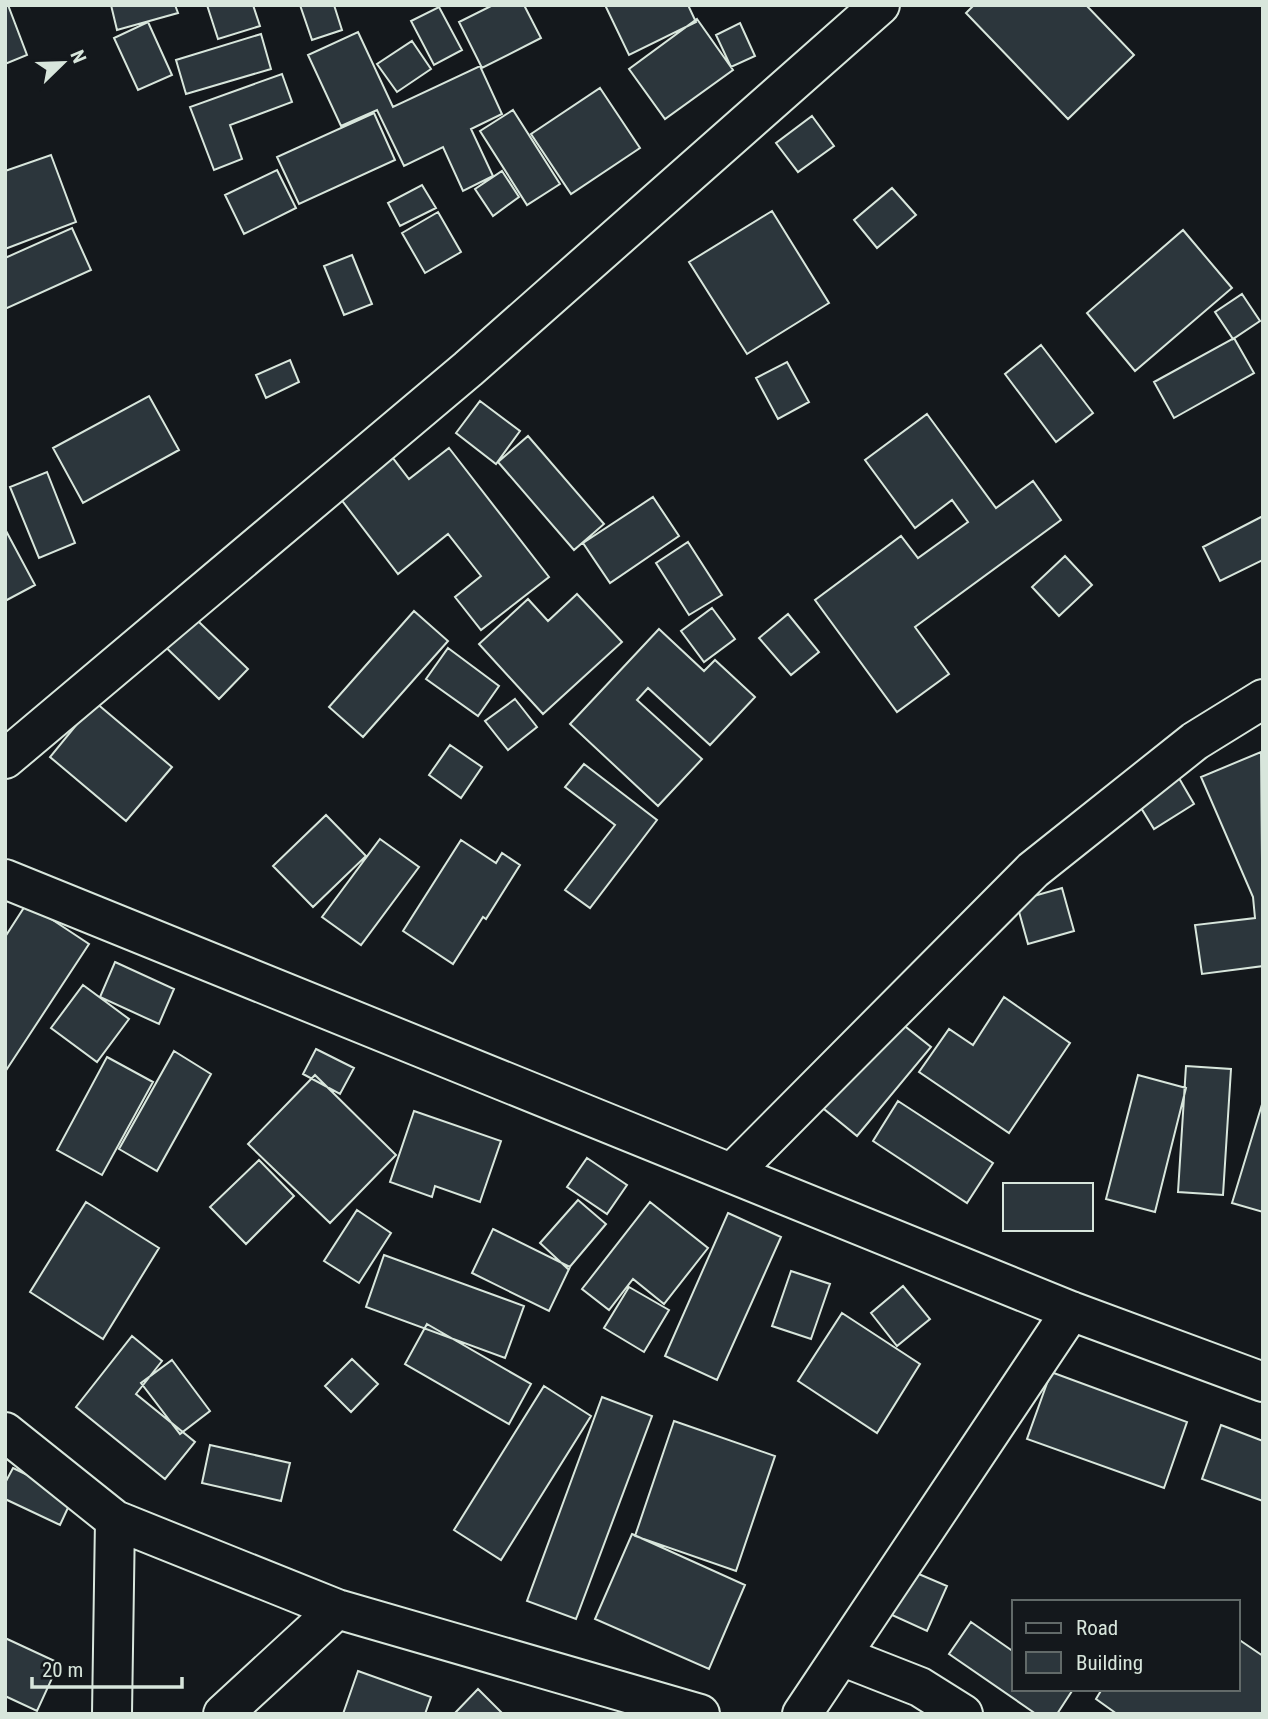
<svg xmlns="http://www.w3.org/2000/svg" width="1268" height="1719" font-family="'Roboto Condensed',sans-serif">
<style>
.building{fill:#2c363c;stroke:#d8e6dc;stroke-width:2}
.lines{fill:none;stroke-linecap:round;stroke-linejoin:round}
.minor-casing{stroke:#d8e6dc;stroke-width:42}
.minor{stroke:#14181c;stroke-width:38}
</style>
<rect width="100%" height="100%" fill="#14181c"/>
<!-- building -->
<path class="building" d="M 5,5 L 8,5 L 27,55 L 5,64 Z
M 111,5 L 175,5 L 178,13 L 117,30 Z
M 207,5 L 253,5 L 260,26 L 218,39 Z
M 300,5 L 334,5 L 342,30 L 312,40 Z
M 493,5 L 524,5 L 541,38 L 482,68 L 459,22 Z
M 605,5 L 688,5 L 696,22 L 629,55 Z
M 974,5 L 1086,5 L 1134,55 L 1068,119 L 966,13 Z
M 439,7 L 462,50 L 434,65 L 411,21 Z
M 697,19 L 733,70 L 665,119 L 629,69 Z
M 148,22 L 172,75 L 138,90 L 114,38 Z
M 740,23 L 755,56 L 731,67 L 716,35 Z
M 358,32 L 393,107 L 480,66 L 502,114 L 471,129 L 493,176 L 463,191 L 443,147 L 404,166 L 377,110 L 341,126 L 308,55 Z
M 261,34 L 271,69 L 186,94 L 176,60 Z
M 412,41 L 431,69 L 397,92 L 377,64 Z
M 282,74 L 292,102 L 230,125 L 242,159 L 214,170 L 190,107 Z
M 600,88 L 640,148 L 571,194 L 531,134 Z
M 513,110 L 560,184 L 527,205 L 480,131 Z
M 374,113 L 395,160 L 299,204 L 277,157 Z
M 812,116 L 834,146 L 798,172 L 776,143 Z
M 51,155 L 76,222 L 5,249 L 5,171 Z
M 277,170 L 296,208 L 244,234 L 225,195 Z
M 502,171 L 519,197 L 493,216 L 475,189 Z
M 422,185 L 436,208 L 400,226 L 388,203 Z
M 892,188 L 916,215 L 877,248 L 854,220 Z
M 772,211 L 829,303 L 747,354 L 689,262 Z
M 438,212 L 461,252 L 425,273 L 402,233 Z
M 72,228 L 91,270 L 5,309 L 5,258 Z
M 1183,230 L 1232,288 L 1135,371 L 1087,313 Z
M 352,255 L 372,304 L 344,315 L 324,266 Z
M 1242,294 L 1260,321 L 1233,339 L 1215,312 Z
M 1234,338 L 1254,373 L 1174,418 L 1154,382 Z
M 1041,345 L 1093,413 L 1056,442 L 1005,374 Z
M 290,360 L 299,382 L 266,398 L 256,375 Z
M 787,362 L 809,402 L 778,419 L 756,378 Z
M 149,396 L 179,450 L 83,503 L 53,448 Z
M 480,401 L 520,431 L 496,464 L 456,433 Z
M 927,414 L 996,508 L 1033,481 L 1061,520 L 915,627 L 949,674 L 897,712 L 815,600 L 901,536 L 918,558 L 968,522 L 952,500 L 915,528 L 865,460 Z
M 528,436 L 604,524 L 574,550 L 498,462 Z
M 449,448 L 549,577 L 481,630 L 455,597 L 481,576 L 448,534 L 398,574 L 337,494 L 389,453 L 409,479 Z
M 47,472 L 75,543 L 39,558 L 10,487 Z
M 653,497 L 679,536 L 610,583 L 583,543 Z
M 1263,516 L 1263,560 L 1220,581 L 1203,547 Z
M 5,529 L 35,585 L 5,601 Z
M 688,542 L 722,595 L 689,615 L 656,563 Z
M 1065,556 L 1092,585 L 1059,616 L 1032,587 Z
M 577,594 L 622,642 L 543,714 L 479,644 L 528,599 L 548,621 Z
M 175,599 L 248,669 L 219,699 L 147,629 Z
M 712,608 L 735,639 L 704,662 L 681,631 Z
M 414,611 L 448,641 L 363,737 L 329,707 Z
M 788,614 L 819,652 L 791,675 L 759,638 Z
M 659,629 L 704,671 L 715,660 L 755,697 L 710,745 L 648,688 L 637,700 L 702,759 L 658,806 L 570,724 Z
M 448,648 L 499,686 L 478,716 L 426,679 Z
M 515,699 L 537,727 L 508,750 L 485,721 Z
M 95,702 L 172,767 L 126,821 L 50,757 Z
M 450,745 L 482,767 L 461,798 L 429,775 Z
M 1261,752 L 1263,966 L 1202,974 L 1195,925 L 1255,918 L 1253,897 L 1201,777 Z
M 584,764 L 657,820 L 590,908 L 565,890 L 615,825 L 565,787 Z
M 1176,773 L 1194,804 L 1154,829 L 1135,798 Z
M 326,815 L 366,856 L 313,907 L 273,866 Z
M 380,839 L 419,867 L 361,945 L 322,917 Z
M 461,840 L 496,863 L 502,853 L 520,865 L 486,919 L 483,917 L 453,964 L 403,931 Z
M 1062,888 L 1074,931 L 1028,944 L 1016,901 Z
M 27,903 L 89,944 L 5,1072 L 5,937 Z
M 115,962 L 174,989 L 159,1024 L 100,997 Z
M 83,985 L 129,1019 L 97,1062 L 51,1028 Z
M 1004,997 L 1070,1043 L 1009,1133 L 919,1072 L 949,1029 L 973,1045 Z
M 887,1012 L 931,1047 L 857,1136 L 813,1100 Z
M 316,1049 L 354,1068 L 340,1094 L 303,1074 Z
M 174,1051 L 211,1074 L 157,1171 L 119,1149 Z
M 107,1057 L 153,1082 L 102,1175 L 57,1150 Z
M 1186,1066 L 1231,1069 L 1223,1195 L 1178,1192 Z
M 315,1075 L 396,1155 L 330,1223 L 248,1144 Z
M 1138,1075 L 1186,1088 L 1155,1212 L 1106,1199 Z
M 898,1101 L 993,1163 L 967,1203 L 873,1141 Z
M 1263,1101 L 1263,1212 L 1232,1203 Z
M 414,1111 L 501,1141 L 480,1202 L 435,1186 L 432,1197 L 390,1182 Z
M 587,1158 L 627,1185 L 607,1214 L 567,1187 Z
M 259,1160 L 294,1196 L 246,1244 L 210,1207 Z
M 1003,1183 L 1093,1183 L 1093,1231 L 1003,1231 Z
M 578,1200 L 606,1224 L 568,1269 L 540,1243 Z
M 86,1202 L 159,1248 L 103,1339 L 30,1292 Z
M 650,1202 L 708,1248 L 664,1304 L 633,1279 L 609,1310 L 582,1289 Z
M 357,1210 L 391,1233 L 359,1283 L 324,1261 Z
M 728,1213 L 781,1237 L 717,1380 L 665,1356 Z
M 493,1229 L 570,1267 L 549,1311 L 472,1273 Z
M 384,1255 L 524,1306 L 505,1358 L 366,1307 Z
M 791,1271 L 830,1284 L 811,1339 L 772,1326 Z
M 903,1286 L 930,1319 L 897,1346 L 871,1313 Z
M 629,1287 L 669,1310 L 644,1352 L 604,1328 Z
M 842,1313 L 920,1364 L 877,1433 L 798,1381 Z
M 427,1324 L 531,1384 L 509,1424 L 405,1364 Z
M 132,1336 L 162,1361 L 136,1394 L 195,1442 L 165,1479 L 76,1407 Z
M 352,1359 L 378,1384 L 351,1412 L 325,1386 Z
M 172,1360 L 210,1411 L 180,1434 L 141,1383 Z
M 1051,1372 L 1187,1422 L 1164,1488 L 1027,1439 Z
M 544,1386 L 591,1416 L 501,1560 L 454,1530 Z
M 602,1397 L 652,1416 L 576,1619 L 527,1601 Z
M 674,1421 L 775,1456 L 736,1571 L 635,1536 Z
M 1221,1425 L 1263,1441 L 1263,1501 L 1202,1479 Z
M 210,1445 L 290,1463 L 281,1501 L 202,1483 Z
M 13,1468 L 73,1497 L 60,1525 L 5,1499 L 5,1483 Z
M 632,1534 L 745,1585 L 709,1669 L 595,1619 Z
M 900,1566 L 947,1586 L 927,1631 L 881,1610 Z
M 971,1622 L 1014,1652 L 1014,1689 L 1069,1689 L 1072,1691 L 1057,1714 L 1036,1714 L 949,1654 Z
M 5,1638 L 59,1663 L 37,1711 L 5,1696 Z
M 1238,1639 L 1263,1656 L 1263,1714 L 1117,1714 L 1096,1699 L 1102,1689 L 1238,1689 Z
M 358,1671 L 431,1697 L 425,1714 L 343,1714 Z
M 478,1689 L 503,1714 L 454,1714 Z"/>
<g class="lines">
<defs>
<path id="minor" d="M 5,759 L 468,369 L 880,5
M 5,879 L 1071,1311 L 1263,1382
M 732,1173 L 1033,870 L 1195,741 L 1263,699
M 5,1432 L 115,1520 L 337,1609 L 700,1714
M 841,1656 L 920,1687 L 963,1714
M 112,1714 L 115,1520
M 223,1714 L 337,1609
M 802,1714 L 1071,1311"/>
</defs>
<!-- minor casing -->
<use href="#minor" class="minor-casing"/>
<!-- minor -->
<use href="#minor" class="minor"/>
</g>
<!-- border -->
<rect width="1268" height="1719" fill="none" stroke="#d8e6dc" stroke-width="14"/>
<!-- legend -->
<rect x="1012" y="1600" width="228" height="91" fill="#14181c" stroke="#626a69" stroke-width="2"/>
<rect x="1026" y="1623" width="35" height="10" fill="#14181c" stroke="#626a69" stroke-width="2"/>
<text x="1076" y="1635" font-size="21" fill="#d8e6dc">Road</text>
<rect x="1026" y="1652" width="35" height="21" fill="#2c363c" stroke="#626a69" stroke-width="2"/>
<text x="1076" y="1670" font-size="21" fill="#d8e6dc">Building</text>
<!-- north arrow -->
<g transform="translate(63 63) rotate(67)" stroke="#14181c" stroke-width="5" paint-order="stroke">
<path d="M0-5L12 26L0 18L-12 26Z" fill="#d8e6dc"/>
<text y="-10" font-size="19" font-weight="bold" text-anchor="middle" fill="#d8e6dc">N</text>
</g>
<!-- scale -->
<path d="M32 1677v10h150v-10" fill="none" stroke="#d8e6dc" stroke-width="3.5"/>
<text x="42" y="1677" font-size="21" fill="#d8e6dc" stroke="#14181c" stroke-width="5" paint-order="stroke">20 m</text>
</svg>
